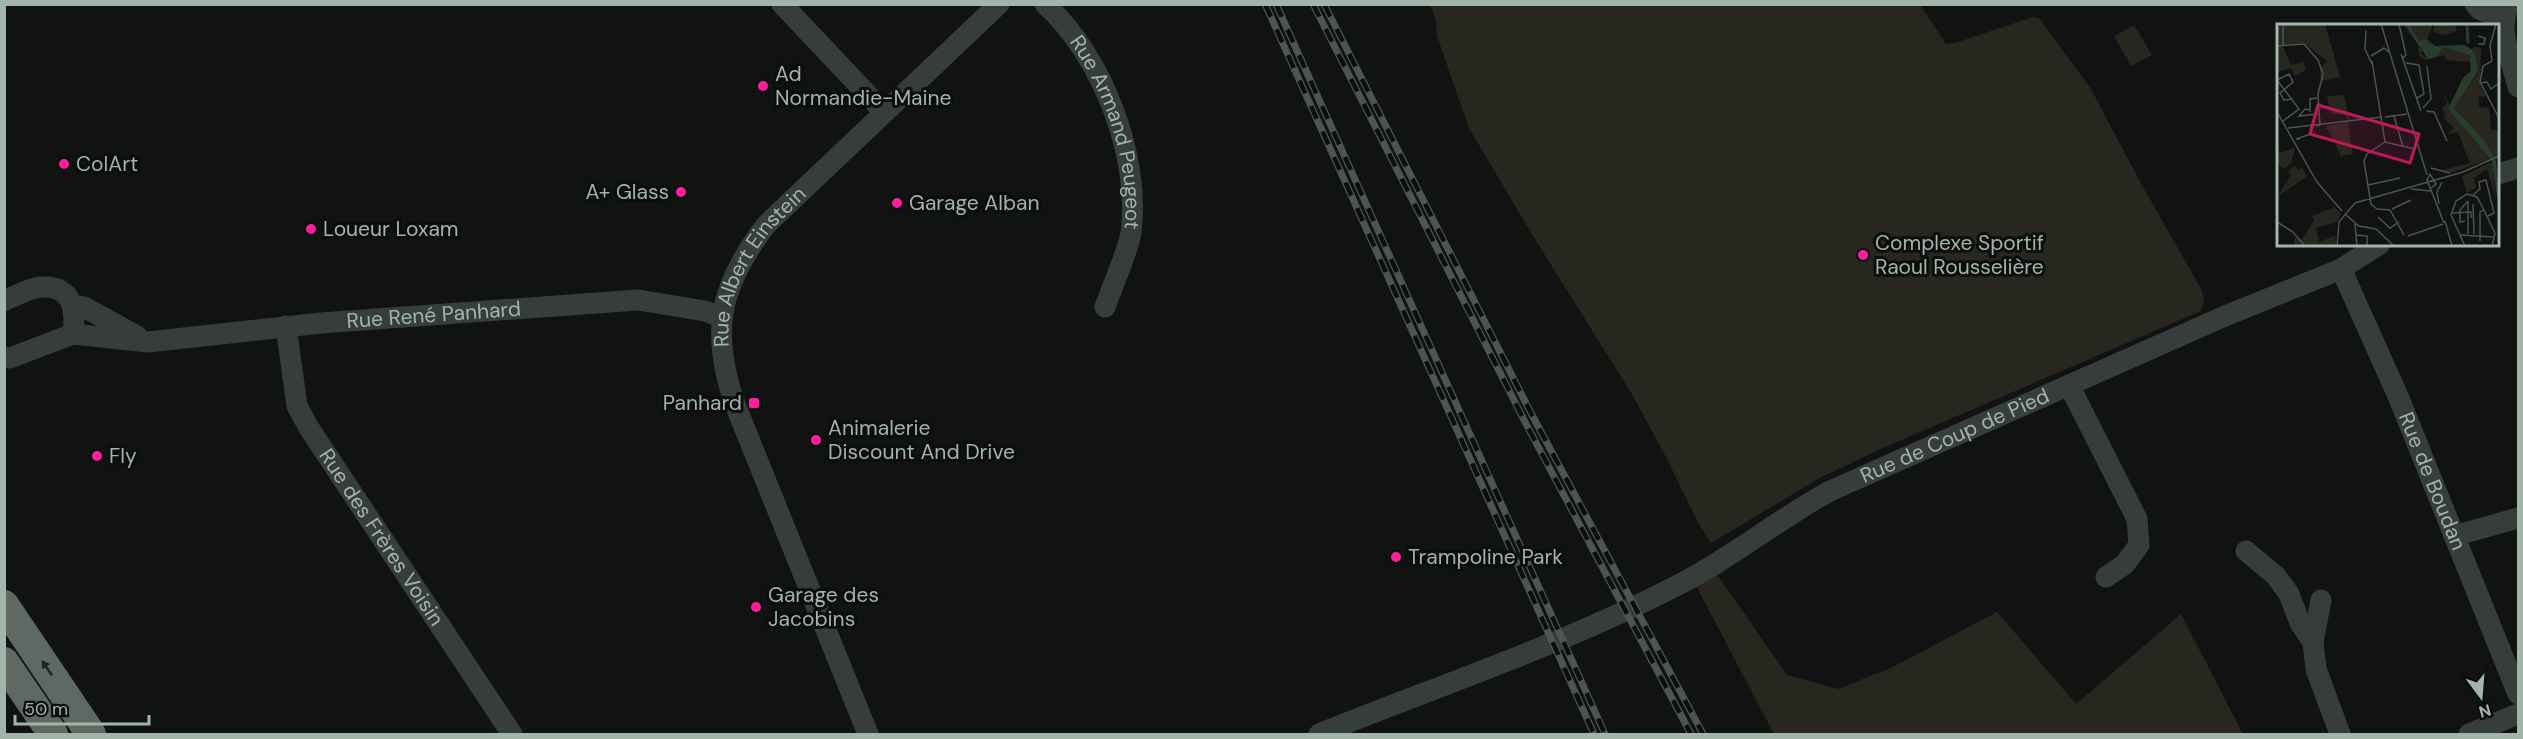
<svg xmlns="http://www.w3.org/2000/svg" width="2523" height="739" font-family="'DM Sans',sans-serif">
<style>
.green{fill:#28271f}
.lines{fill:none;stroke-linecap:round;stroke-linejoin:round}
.minor{stroke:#363d3b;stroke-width:21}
.highway{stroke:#5e6963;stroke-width:30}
.rail-casing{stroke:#4c5551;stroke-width:7}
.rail{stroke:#0c0e0d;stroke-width:4.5;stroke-dasharray:14;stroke-linecap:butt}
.oneway{fill:#202522}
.poi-dot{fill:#fe1e9d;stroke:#0c0e0d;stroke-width:2}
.labels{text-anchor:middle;stroke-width:6;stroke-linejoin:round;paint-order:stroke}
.poi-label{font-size:21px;fill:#a1b5aa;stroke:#0c0e0d;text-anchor:start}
.street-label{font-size:21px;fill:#a1b5aa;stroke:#0c0e0d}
.inset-river{fill:none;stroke:#2a3c2e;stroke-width:3}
.inset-road{fill:none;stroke:#4b544f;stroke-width:1.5}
.view{fill:#c2185b;fill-opacity:0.15;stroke:#c2185b;stroke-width:3}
.inset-edge{fill:none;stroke:#a1b5aa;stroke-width:3}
</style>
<rect width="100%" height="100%" fill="#111312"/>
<!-- green -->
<path class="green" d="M 1430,5 L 1920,5 L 1946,44 L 1955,43 L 2033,17 L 2039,18 L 2091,89 L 2138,178 L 2201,289 L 2204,298 L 2201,311 L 1876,451 L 1818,479 L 1711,543 L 1700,526 L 1666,457 L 1632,394 L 1533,236 L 1469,128 L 1437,36 L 1436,20 Z
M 2134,25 L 2152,55 L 2131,66 L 2114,36 Z
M 1712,567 L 1787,675 L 1838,689 L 1893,667 L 1997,612 L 2076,704 L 2181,614 L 2243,734 L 1774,734 L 1692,578 Z"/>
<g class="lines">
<!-- minor -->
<g class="minor">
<path d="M 782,4 L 884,112"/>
<path id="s1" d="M 1045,4 C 1102,56 1141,156 1131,233 C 1128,251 1112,287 1105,307"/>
<path d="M 2475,4 L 2479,9 L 2505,20"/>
<path d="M 2510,4 C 2495,26 2513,64 2518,87"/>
<path d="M 2498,174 L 2518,168"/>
<path id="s2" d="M 2341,269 L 2398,396 L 2518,694"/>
<path d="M 4,301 C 15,296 29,288 41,287 C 73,285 76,310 73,334"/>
<path d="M 73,305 L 84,307 L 137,336"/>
<path id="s3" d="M 286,326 L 297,406 L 309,428 L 512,734"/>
<path id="s4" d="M 4,357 L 10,358 L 73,334 L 148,342 L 321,323 L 638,300 L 705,311 L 721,317"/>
<path d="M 2069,385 L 2137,519 L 2139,545 L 2125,564 L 2106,577"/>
<path d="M 2454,536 L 2518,518"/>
<path d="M 2246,551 L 2276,576 L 2289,594 L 2300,623 L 2313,642 L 2316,669 L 2340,734"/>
<path d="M 2313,642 L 2321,600"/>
<path id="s5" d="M 868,734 L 736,407 C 710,333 718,288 766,225 L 999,4"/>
<path id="s6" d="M 1319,734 C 1438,686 1562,645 1676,586 C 1730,559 1777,520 1830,491 L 2225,316 L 2341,269 L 2380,244"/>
<path d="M 2469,734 L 2518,714"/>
</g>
<!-- highway -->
<path class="highway" d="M 4,605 L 91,734
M 4,662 L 53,734"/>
<defs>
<path id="rail" d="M 1265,4 L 1594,734
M 1276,4 L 1605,734
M 1313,4 L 1525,422 L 1691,734
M 1324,4 L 1532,415 L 1703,734"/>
</defs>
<!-- rail casing -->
<use href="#rail" class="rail-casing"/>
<!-- rail -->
<use href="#rail" class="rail"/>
</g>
<!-- one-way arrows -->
<defs><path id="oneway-solid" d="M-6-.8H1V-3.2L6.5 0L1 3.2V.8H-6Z" transform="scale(1.5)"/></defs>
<use class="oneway" href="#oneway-solid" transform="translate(47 668) rotate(-124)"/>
<!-- markers -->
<g class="poi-dot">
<circle cx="763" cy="86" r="6"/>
<circle cx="64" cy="164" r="6"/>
<circle cx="681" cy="192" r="6"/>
<circle cx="897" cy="203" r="6"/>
<circle cx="311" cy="229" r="6"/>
<circle cx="1863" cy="255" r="6"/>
<rect x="748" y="397" width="12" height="12" rx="3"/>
<circle cx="816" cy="440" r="6"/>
<circle cx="97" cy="456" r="6"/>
<circle cx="1396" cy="557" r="6"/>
<circle cx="756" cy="607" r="6"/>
</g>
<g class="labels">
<!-- poi labels -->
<g class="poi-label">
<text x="775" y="81">Ad<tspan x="775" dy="24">Normandie-Maine</tspan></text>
<text x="76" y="171">ColArt</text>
<text x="669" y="199" text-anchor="end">A+ Glass</text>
<text x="909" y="210">Garage Alban</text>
<text x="323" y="236">Loueur Loxam</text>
<text x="1875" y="250">Complexe Sportif<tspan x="1875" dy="24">Raoul Rousselière</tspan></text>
<text x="742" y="410" text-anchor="end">Panhard</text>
<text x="828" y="435">Animalerie<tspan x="828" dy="24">Discount And Drive</tspan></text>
<text x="109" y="463">Fly</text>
<text x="1408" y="564">Trampoline Park</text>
<text x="768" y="602">Garage des<tspan x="768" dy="24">Jacobins</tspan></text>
</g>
<!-- street labels -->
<g class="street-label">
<text dy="7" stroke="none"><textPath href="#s1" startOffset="147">Rue Armand Peugeot</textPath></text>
<text dy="7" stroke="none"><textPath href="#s5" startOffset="506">Rue Albert Einstein</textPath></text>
<text dy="7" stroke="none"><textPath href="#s4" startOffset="436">Rue René Panhard</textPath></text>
<text dy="7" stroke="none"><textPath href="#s6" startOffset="704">Rue de Coup de Pied</textPath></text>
<text dy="7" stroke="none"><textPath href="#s2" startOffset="231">Rue de Boudan</textPath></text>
<text dy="7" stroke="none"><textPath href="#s3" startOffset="237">Rue des Frères Voisin</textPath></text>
</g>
</g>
<!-- overview -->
<g transform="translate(2277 24)">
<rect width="222" height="222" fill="#111312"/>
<path d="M 0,0 L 48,0 L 63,53 L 44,57 L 43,44 L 50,37 L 27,19 L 5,21 L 14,41 L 26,38 L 29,46 L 18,52 L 14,44 L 0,48 ZM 132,0 L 156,0 L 150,16 L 142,17 ZM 158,0 L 178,0 L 180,7 L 168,11 L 156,8 ZM 141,23 L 154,30 L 153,33 L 145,26 L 144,30 L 151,35 L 166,23 L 189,27 L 194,32 L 194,47 L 186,54 L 193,47 L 194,38 L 169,36 L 168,31 L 149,36 L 142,32 ZM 198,23 L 204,24 L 203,61 L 209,72 L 202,73 L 202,83 L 212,84 L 214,106 L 222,106 L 222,129 L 218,134 L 177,83 L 201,48 L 195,24 ZM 165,69 L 173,81 L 172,85 L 213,135 L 174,149 L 165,146 L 193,139 L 181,108 L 171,110 L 177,104 L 166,94 L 169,92 L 165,84 L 170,80 ZM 67,71 L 73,97 L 72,97 L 68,91 L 54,90 L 50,72 ZM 71,98 L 76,130 L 64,132 L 49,102 ZM 4,120 L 0,125 L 3,129 L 18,124 L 14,139 L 7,145 L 0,140 L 0,122 ZM 215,138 L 222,163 L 217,155 L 219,175 L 210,145 L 197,154 L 199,164 L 190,169 L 185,152 ZM 18,142 L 21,146 L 25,144 L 30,152 L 0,173 L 14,151 L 10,147 ZM 58,183 L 64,190 L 60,198 L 39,204 L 42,218 L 58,212 L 59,222 L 17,222 L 18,213 L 23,216 L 27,213 L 37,196 L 35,192 Z" fill="#28271f"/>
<path d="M 127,0 L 132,0 L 142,17 L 149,15 L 158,22 L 187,21 L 197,27 L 201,47 L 177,84 L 206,115 L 219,136 L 222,186 L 215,137 L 171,85 L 186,54 L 194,47 L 193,31 L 167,23 L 160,32 L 151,35 Z" fill="#2a3c2e"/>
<path class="inset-river" d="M 190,0 L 191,19"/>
<path class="inset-road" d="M 104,0 L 150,151M 122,0 L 129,31 L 126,34M 89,7 L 88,25 L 95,40M 201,12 L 208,14 L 207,20 L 201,20M 6,21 L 6,0M 0,22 L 27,20 L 41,36 L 46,50 L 41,70 L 43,102M 124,30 L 144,87M 94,32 L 107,24 L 112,28M 95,37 L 108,118M 215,37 L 206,42 L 203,58 L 222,94M 215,37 L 213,21 L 219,0M 129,39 L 142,41 L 147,70 L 140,74M 0,56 L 12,50 L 16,58 L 3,69 L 7,76 L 16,75M 0,56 L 22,85 L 6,97M 203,59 L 210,58 L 214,65 L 222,59M 146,84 L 154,75 L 150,42M 33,86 L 28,85 L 22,92 L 41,90M 149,87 L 157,88 L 170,117M 0,88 L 40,158 L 65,187M 33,88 L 33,75 L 40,74M 117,92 L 126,123M 108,93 L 130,90M 11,104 L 105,93M 23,115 L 19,115 L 34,110 L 34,104M 108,118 L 90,130 L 87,137 L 94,180 L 100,185 L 113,186M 108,118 L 138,125M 154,144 L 173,149M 91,161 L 123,154M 154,164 L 159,160 L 153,150 L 150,156 L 167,199M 134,165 L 154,167M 196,171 L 203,165 L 202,158 L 209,156 L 217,189 L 211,192M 191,177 L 191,210M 162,180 L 160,168 L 165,158M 196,180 L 197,210M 115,185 L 134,176M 113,186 L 127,211M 174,189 L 194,188 L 194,194M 69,191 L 82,202 L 99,205 L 117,222M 101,193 L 113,204 L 122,198M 168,197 L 175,222M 188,197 L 183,198 L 183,186 L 191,177M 0,198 L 16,208 L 28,222M 78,200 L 80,222M 79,211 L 90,212 L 90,222M 184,211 L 216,213M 131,212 L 166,200M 203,217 L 203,188 L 207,186M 60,222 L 62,198 L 78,179 L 186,148 L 222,132M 188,222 L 174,191 L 179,177 L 190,170 L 200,173 L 207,186 L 218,209 L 215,222"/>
<path class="view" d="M 41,81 L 142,110 L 133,139 L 33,110 Z"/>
<rect width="222" height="222" class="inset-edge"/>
</g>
<!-- border -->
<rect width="2523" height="739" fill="none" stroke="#a1b5aa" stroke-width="12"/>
<!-- north arrow -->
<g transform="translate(2481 697) rotate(164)" stroke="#0c0e0d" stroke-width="4.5" paint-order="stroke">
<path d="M0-4.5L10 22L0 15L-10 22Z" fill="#a1b5aa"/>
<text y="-9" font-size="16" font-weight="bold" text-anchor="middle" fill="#a1b5aa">N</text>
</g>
<!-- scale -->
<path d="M15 715v9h134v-9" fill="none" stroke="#a1b5aa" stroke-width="3"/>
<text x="24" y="715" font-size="18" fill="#a1b5aa" stroke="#0c0e0d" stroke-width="4.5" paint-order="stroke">50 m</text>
</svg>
